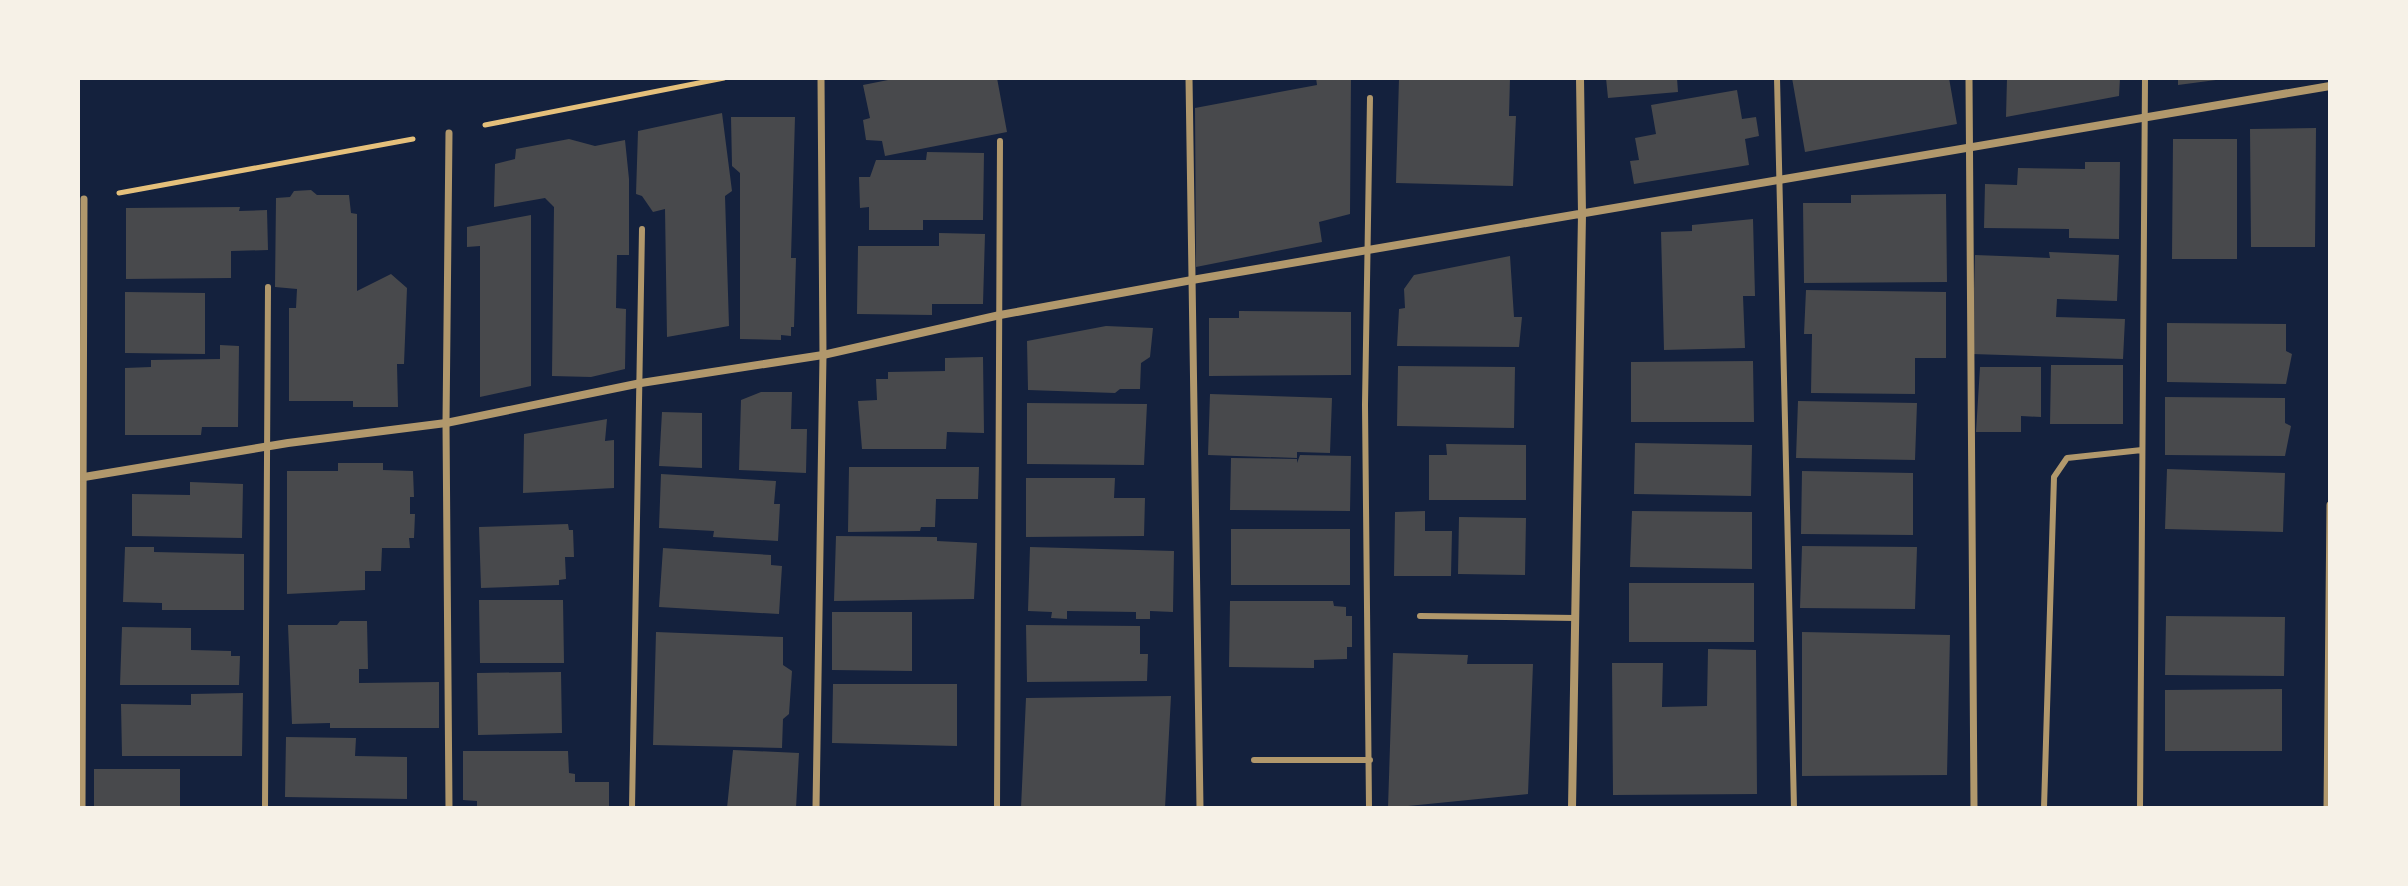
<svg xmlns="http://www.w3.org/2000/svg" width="2408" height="886" font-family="'Zilla Slab',serif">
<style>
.building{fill:#48494c}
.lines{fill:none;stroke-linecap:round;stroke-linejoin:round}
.path{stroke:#e5c07b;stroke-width:5}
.service{stroke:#b1986c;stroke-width:6}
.pedestrian{stroke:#b1986c;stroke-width:7}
.minor{stroke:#b1986c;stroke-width:8}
</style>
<rect width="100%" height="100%" fill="#14213d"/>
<!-- building -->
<path class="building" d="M 898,78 L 997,78 L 1007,132 L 885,156 L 882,141 L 866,140 L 863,120 L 870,118 L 863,85 Z
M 1316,78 L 1351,78 L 1350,214 L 1319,222 L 1322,242 L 1196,267 L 1195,108 L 1317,85 Z
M 1399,78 L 1510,78 L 1509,116 L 1516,116 L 1513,186 L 1396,183 Z
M 1606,78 L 1677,78 L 1678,92 L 1608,98 Z
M 1792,78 L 1949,78 L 1957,124 L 1805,152 Z
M 2007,78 L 2120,78 L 2119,96 L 2006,117 Z
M 2178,78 L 2216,78 L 2216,80 L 2178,85 Z
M 1737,90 L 1742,119 L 1756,117 L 1759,136 L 1745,139 L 1749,165 L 1634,184 L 1630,161 L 1639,160 L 1635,138 L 1656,134 L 1651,105 Z
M 722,113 L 732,191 L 725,196 L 729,326 L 667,337 L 665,209 L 653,212 L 642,196 L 636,194 L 638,131 Z
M 731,117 L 795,117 L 791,258 L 796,258 L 794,327 L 791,327 L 791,336 L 781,335 L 781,340 L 740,339 L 740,173 L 732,166 Z
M 2316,128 L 2315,247 L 2251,247 L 2250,129 Z
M 569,139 L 595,146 L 625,140 L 629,179 L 629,255 L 617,255 L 616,308 L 626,309 L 625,369 L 591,377 L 552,376 L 554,207 L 545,198 L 494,207 L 495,164 L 515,159 L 516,149 Z
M 2173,139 L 2237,139 L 2237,259 L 2172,259 Z
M 927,152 L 984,153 L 983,220 L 923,220 L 923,230 L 869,230 L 869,207 L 860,208 L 859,177 L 870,177 L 876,160 L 926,160 Z
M 2085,162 L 2120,162 L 2119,239 L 2069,238 L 2069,229 L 1984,228 L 1985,184 L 2017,185 L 2018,168 L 2085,169 Z
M 311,190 L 317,195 L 349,195 L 351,213 L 357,214 L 357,291 L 391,274 L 407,288 L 404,364 L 397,364 L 398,407 L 353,407 L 353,401 L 289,401 L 289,308 L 296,308 L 297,289 L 275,287 L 276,198 L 290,197 L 294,191 Z
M 1946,194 L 1947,282 L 1804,283 L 1803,203 L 1851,203 L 1851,195 Z
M 240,207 L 239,211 L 267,210 L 268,250 L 231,251 L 231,278 L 126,279 L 126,208 Z
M 531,215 L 531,386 L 480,397 L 480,246 L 467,247 L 467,227 Z
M 1753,219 L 1755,296 L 1743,296 L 1745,348 L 1664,350 L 1661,232 L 1692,231 L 1692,225 Z
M 939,233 L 985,234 L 983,304 L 932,304 L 932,315 L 857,314 L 858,246 L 939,246 Z
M 2049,252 L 2119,255 L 2117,301 L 2057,299 L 2056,317 L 2125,319 L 2123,359 L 1972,354 L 1975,255 L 2050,258 Z
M 1510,256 L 1514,317 L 1522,317 L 1519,347 L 1397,346 L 1399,309 L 1405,308 L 1404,289 L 1414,275 Z
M 1806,290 L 1946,292 L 1946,358 L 1915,358 L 1915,394 L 1811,393 L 1812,334 L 1804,334 Z
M 125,292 L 205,293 L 205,354 L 125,353 Z
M 1239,311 L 1351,312 L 1351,375 L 1209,376 L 1209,318 L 1239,318 Z
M 2167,323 L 2286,324 L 2286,351 L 2292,354 L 2286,384 L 2167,382 Z
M 1106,326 L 1153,328 L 1150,357 L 1141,363 L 1140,389 L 1120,389 L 1115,393 L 1028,390 L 1027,341 Z
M 220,345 L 239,346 L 238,427 L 202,427 L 201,435 L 125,435 L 125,368 L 151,367 L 151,360 L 220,359 Z
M 983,357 L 984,433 L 947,432 L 946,449 L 862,449 L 858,401 L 877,400 L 876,379 L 888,379 L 888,372 L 945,371 L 945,358 Z
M 1753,361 L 1754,422 L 1631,422 L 1631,362 Z
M 2051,365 L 2123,365 L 2123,424 L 2050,424 Z
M 1398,366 L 1515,367 L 1514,428 L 1397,426 Z
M 1980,367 L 2041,367 L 2041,417 L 2021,416 L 2021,432 L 1976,432 Z
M 761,392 L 792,392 L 791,429 L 807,429 L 806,473 L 739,470 L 741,400 Z
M 1210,394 L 1332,398 L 1330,453 L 1297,452 L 1297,458 L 1208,455 Z
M 2165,397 L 2285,398 L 2285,423 L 2291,426 L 2285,456 L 2165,455 Z
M 1798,401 L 1917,403 L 1915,460 L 1796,458 Z
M 1027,403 L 1147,404 L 1144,465 L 1027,464 Z
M 662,412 L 702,413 L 702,468 L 659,466 Z
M 607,419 L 605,441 L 614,440 L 614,488 L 523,493 L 524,434 Z
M 1635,443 L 1752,445 L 1751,496 L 1634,494 Z
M 1446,444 L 1526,445 L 1526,500 L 1429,500 L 1429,455 L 1447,455 Z
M 1300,455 L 1351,456 L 1350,511 L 1230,510 L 1231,458 L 1297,459 L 1297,463 Z
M 338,463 L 383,463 L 383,470 L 413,471 L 414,497 L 410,497 L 410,514 L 415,514 L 414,538 L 409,538 L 410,548 L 382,548 L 381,571 L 365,571 L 365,590 L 287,594 L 287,471 L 338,471 Z
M 849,467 L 979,467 L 978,499 L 936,499 L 935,527 L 921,527 L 920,531 L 848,532 Z
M 2167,469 L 2285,473 L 2283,532 L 2165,529 Z
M 1802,471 L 1913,473 L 1913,535 L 1801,534 Z
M 661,474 L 776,481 L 774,504 L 780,504 L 778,541 L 713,537 L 714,531 L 659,528 Z
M 1026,478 L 1115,478 L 1114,498 L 1145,498 L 1144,536 L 1026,537 Z
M 190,482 L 243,484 L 242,538 L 132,536 L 132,494 L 190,495 Z
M 1425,511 L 1425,531 L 1452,531 L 1451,576 L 1394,576 L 1395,512 Z
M 1632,511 L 1752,512 L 1752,569 L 1630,567 Z
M 1459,517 L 1526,518 L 1525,575 L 1458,574 Z
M 568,524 L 569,530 L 573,530 L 574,557 L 565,557 L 566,579 L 559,580 L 559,585 L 481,588 L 479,527 Z
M 1231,529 L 1350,529 L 1350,585 L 1231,585 Z
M 836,536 L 937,537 L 937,541 L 977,543 L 974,599 L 834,601 Z
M 1802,546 L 1917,547 L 1915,609 L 1800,608 Z
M 125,547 L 154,547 L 154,552 L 244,554 L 244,610 L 162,610 L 162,603 L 123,602 Z
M 1030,547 L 1174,551 L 1173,612 L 1150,611 L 1150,619 L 1136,619 L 1136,612 L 1067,611 L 1067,619 L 1051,618 L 1052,612 L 1028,611 Z
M 663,548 L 771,555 L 771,565 L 782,566 L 779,614 L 659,607 Z
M 1629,583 L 1754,583 L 1754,642 L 1629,642 Z
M 479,600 L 563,600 L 564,663 L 480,663 Z
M 1230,601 L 1333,601 L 1334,606 L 1346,607 L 1346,616 L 1352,616 L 1352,647 L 1347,647 L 1347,659 L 1314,660 L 1314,668 L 1229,667 Z
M 832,612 L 912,612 L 912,671 L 832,670 Z
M 2166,616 L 2285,617 L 2284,676 L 2165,675 Z
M 340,621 L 367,621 L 368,669 L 359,669 L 359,683 L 439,682 L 439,728 L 330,728 L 330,723 L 292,724 L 288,625 L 337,625 Z
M 1026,625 L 1140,626 L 1140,654 L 1148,654 L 1147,681 L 1027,682 Z
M 122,627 L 191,628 L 191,650 L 231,651 L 231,656 L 240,656 L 239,685 L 120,685 Z
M 656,632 L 783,637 L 783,665 L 792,671 L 789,714 L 783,719 L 782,748 L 653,745 Z
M 1802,632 L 1950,635 L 1947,775 L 1802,776 Z
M 1708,649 L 1756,650 L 1757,794 L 1613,795 L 1612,663 L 1663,663 L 1662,707 L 1707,706 Z
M 1393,653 L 1468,655 L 1467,664 L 1533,664 L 1528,794 L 1388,808 Z
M 561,672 L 562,733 L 478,735 L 477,673 Z
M 833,684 L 957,684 L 957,746 L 832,743 Z
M 2282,689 L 2282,751 L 2165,751 L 2165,690 Z
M 243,693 L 242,756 L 122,756 L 121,704 L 191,705 L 191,694 Z
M 1171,696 L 1165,808 L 1021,808 L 1026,698 Z
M 286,737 L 356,738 L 355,756 L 407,757 L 407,799 L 285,797 Z
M 733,750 L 799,753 L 796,808 L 727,808 Z
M 463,751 L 568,751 L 569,773 L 575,774 L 575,782 L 609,782 L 609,808 L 477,806 L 477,801 L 463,800 Z
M 94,769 L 180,769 L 180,808 L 94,808 Z"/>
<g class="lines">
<!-- path -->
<path class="path" d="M 485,125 L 724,78
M 119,193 L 413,139"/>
<!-- service -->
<path class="service" d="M 1777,78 L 1794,808
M 1420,616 L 1575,618
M 1254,760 L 1370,760
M 265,808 L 268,287
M 632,808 L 642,229
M 997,808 L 1000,141
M 1369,808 L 1365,405 L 1370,98
M 2044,808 L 2054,477 L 2067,458 L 2142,450
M 2140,808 L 2145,78"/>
<!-- pedestrian -->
<path class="pedestrian" d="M 1189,78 L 1200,808
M 1969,78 L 1974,808
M 449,133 L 446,423 L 449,808
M 82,808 L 84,199
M 816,808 L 823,355 L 821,78
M 2327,808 L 2330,505"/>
<!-- minor -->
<path class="minor" d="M 78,478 L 288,443 L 446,423 L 641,383 L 823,355 L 1000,315 L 1192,280 L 2330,86
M 1572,808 L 1582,214 L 1580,78"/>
</g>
<!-- border -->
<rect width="2408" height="886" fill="none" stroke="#f6f1e7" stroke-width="160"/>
</svg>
